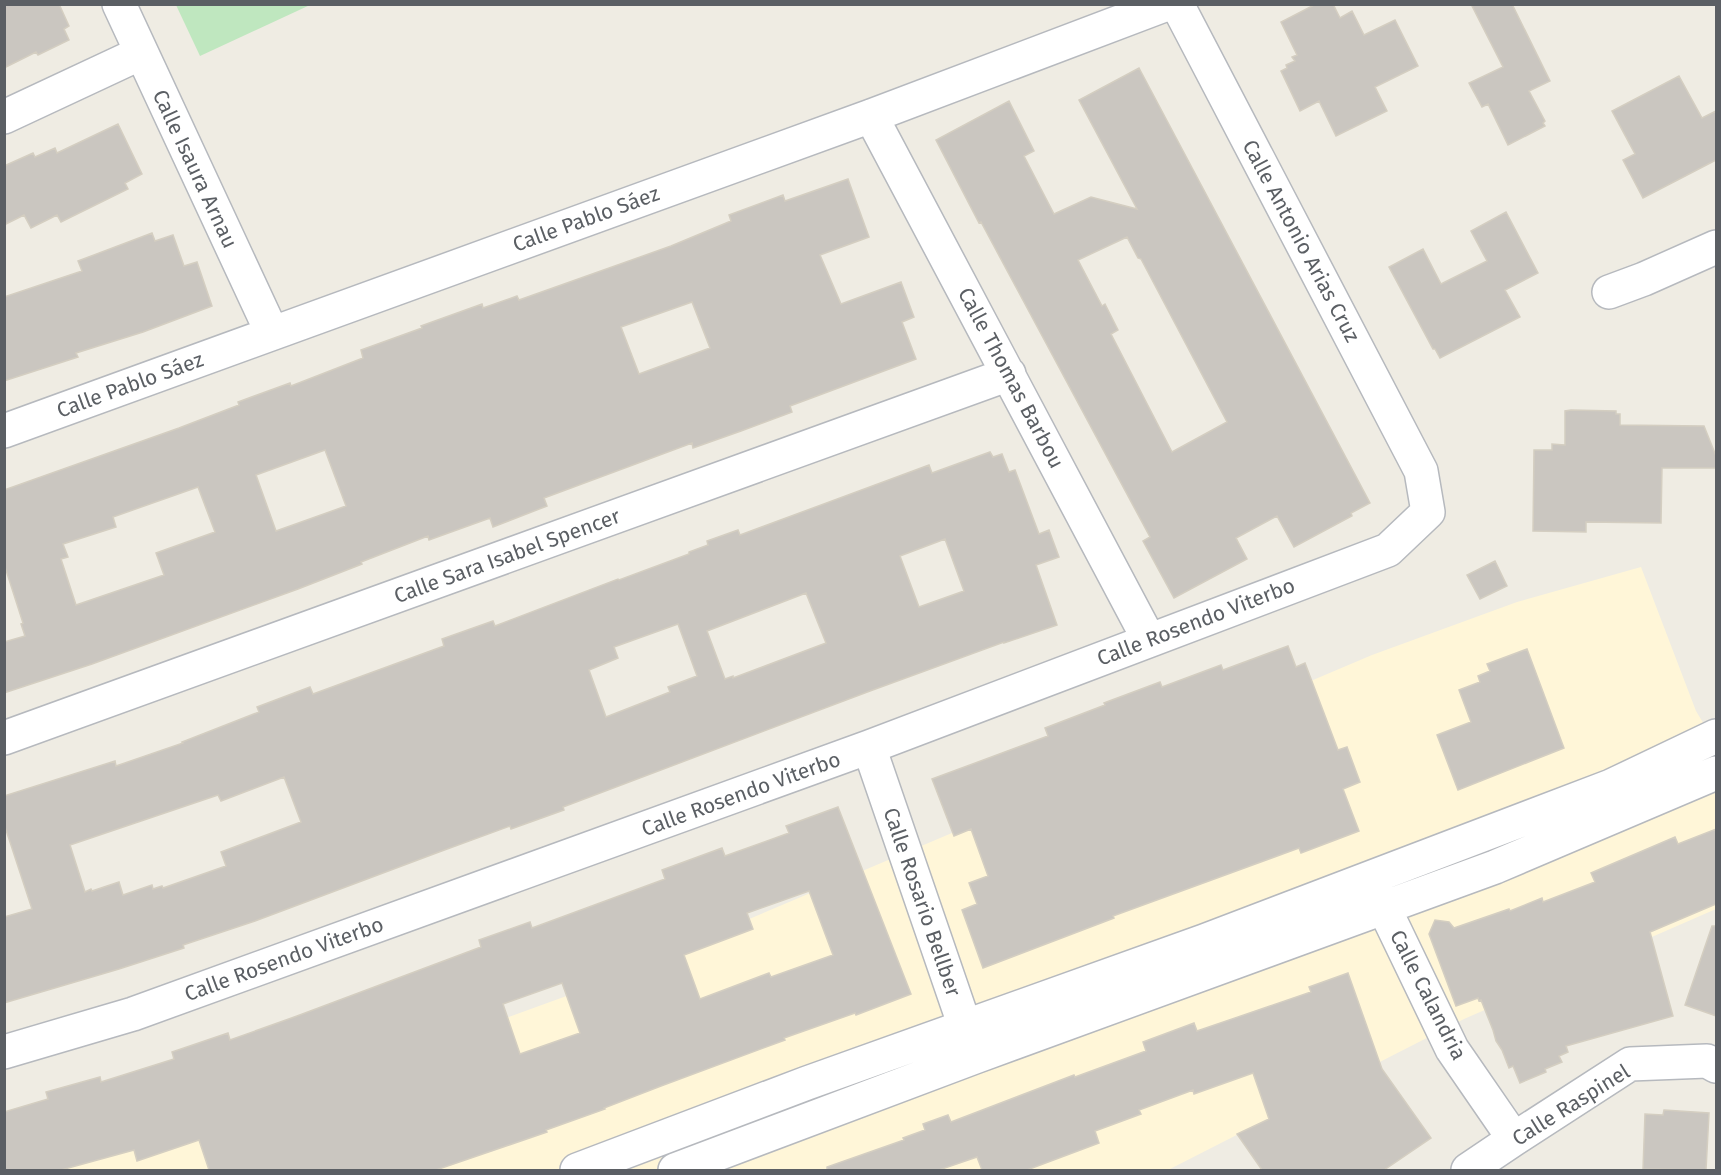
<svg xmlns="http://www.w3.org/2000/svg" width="1721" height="1175" font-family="'Fira Sans',sans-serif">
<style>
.commercial{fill:#fff6d8}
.green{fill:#bfe7bf}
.building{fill:#cac6c0;stroke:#d4cec1;stroke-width:1.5;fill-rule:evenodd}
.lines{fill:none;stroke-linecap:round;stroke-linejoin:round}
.minor-casing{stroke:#b6b9be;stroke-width:36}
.minor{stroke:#fff;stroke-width:33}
.labels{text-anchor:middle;stroke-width:4.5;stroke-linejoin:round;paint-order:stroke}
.street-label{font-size:21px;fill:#5b5f64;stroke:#fff}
</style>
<rect width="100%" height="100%" fill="#efece3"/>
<!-- commercial -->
<path class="commercial" d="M 1641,567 L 1696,711 L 1716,744 L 1716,909 L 1464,1019 L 1168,1170 L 62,1170 L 440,1042 L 572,994 L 1372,655 L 1517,602 Z"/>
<!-- green -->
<path class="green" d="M 176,5 L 310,5 L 200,56 Z"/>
<!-- building -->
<path class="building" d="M 4,4 L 59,4 L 69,26 L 64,29 L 69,40 L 38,55 L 36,52 L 4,68 Z
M 1316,4 L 1333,4 L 1340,18 L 1352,11 L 1364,35 L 1395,20 L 1418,66 L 1375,87 L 1387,111 L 1336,136 L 1319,101 L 1300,111 L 1281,71 L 1287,68 L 1286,65 L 1295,61 L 1292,57 L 1297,55 L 1281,22 Z
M 1471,4 L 1512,4 L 1550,81 L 1529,91 L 1545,121 L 1543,123 L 1545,126 L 1508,145 L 1488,104 L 1482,107 L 1469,83 L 1503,67 Z
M 1139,68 L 1370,503 L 1351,513 L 1352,516 L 1294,547 L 1277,516 L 1236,538 L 1247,559 L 1174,598 L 1143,541 L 1150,537 L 981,222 L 979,223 L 936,140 L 1009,101 L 1034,151 L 1024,156 L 1054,214 L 1091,197 L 1137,209 L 1079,100 ZM 1127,237 L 1138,258 L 1141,259 L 1227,422 L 1172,452 L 1111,334 L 1118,330 L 1105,304 L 1102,306 L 1078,260 Z
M 1679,76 L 1702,118 L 1716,111 L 1716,160 L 1643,198 L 1623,160 L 1635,154 L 1612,111 Z
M 118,124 L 142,174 L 125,183 L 128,189 L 61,222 L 57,215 L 31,228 L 24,215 L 4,225 L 4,166 L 33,153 L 35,157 L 55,148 L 57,153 Z
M 848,179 L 869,237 L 820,255 L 841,304 L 901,282 L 914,317 L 902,322 L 916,359 L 790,406 L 792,412 L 741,431 L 693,448 L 692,443 L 544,498 L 547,506 L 493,527 L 490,518 L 429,540 L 428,536 L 361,562 L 362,564 L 298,589 L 92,664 L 4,693 L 4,642 L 25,636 L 21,624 L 23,623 L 4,564 L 4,490 L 179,428 L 239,405 L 238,402 L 290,383 L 291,386 L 363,358 L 361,350 L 422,328 L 421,326 L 482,304 L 483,308 L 517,296 L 519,300 L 671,246 L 731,221 L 729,215 L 783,195 L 785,201 ZM 692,302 L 710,348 L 639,374 L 621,327 ZM 325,450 L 346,506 L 276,531 L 256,475 ZM 198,487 L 215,532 L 156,553 L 164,575 L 76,605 L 61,559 L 68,557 L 63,544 L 116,527 L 113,517 Z
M 1506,212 L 1538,273 L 1505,290 L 1520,317 L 1440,358 L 1435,349 L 1433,349 L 1389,267 L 1423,249 L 1441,284 L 1487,261 L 1471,231 Z
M 152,233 L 155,241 L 173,235 L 184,266 L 197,262 L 212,306 L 143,332 L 76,353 L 78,357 L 4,381 L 4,297 L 82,271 L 78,261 Z
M 1571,410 L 1616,411 L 1616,414 L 1620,414 L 1620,425 L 1704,426 L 1716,456 L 1716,468 L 1662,468 L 1661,523 L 1586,522 L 1586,532 L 1533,531 L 1534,450 L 1552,450 L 1552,444 L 1565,445 L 1565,411 Z
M 990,452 L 993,457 L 1002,454 L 1009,472 L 1015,470 L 1039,534 L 1049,530 L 1059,557 L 1036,565 L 1057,625 L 1004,643 L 1004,642 L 870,691 L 563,807 L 564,810 L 511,829 L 510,826 L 439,852 L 255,921 L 183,945 L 184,948 L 119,969 L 4,1003 L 4,917 L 32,909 L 4,824 L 4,796 L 115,761 L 116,766 L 183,743 L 182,742 L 259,712 L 257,707 L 310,687 L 313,694 L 444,646 L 442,639 L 493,621 L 495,626 L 618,579 L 619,580 L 689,554 L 689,552 L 708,545 L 707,541 L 738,530 L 740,535 L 929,465 L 932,473 ZM 945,539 L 964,591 L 919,607 L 900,556 ZM 806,593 L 826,643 L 733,678 L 733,676 L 725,679 L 707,631 ZM 678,624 L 697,676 L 668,687 L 670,692 L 606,717 L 589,670 L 618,658 L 614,647 ZM 284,777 L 301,822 L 221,852 L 226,866 L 163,888 L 162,886 L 153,889 L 152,885 L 123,895 L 119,882 L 92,891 L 91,889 L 85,892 L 70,845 L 218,795 L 221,801 Z
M 1495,561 L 1507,586 L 1480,599 L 1467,575 Z
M 1288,646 L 1296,667 L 1305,663 L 1338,750 L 1347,747 L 1360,782 L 1343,789 L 1359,831 L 1301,853 L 1299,848 L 1113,916 L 1114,918 L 983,968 L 962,910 L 977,904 L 969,883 L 988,876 L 971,829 L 954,836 L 932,779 L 1048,736 L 1045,728 L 1105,705 L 1104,703 L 1160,682 L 1162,687 L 1221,665 L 1223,670 Z
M 1527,649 L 1564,748 L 1458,790 L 1437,735 L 1471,722 L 1459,690 L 1480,682 L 1478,676 L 1490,671 L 1487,664 Z
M 838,807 L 911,994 L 856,1015 L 855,1013 L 784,1038 L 785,1040 L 661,1086 L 604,1108 L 605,1109 L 546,1130 L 547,1132 L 436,1170 L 209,1170 L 199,1140 L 137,1161 L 134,1150 L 61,1170 L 4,1170 L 4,1112 L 48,1099 L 46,1092 L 100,1077 L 101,1082 L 174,1059 L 172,1052 L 228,1033 L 230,1040 L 297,1016 L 481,947 L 479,940 L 530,922 L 532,928 L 665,879 L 662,870 L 722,848 L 725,856 L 789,833 L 786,826 ZM 809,891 L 833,955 L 771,977 L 769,973 L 700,999 L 684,955 L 753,929 L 747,913 ZM 562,983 L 580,1033 L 520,1054 L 503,1004 Z
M 1716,829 L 1716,904 L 1650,932 L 1673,1016 L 1566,1046 L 1568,1052 L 1559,1056 L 1562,1062 L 1545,1069 L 1546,1072 L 1520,1083 L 1513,1066 L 1509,1068 L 1502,1050 L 1496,1041 L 1493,1030 L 1481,1000 L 1479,1001 L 1478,998 L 1456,1006 L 1429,934 L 1435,920 L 1449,922 L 1454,928 L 1509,909 L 1510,911 L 1542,898 L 1543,902 L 1595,882 L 1591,873 L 1675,837 L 1678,844 Z
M 1712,926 L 1716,926 L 1716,1016 L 1685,1005 Z
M 1348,973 L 1382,1069 L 1431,1138 L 1384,1170 L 1262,1170 L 1237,1134 L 1269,1119 L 1253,1073 L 1194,1094 L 1193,1090 L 1139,1110 L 1141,1114 L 1095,1131 L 1099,1143 L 1027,1170 L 982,1170 L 977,1157 L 939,1170 L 827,1170 L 827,1167 L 904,1140 L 903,1138 L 925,1130 L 923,1124 L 948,1115 L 951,1122 L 1074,1075 L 1075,1077 L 1146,1051 L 1143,1042 L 1194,1023 L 1197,1031 L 1311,992 L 1309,987 Z
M 1664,1110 L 1709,1113 L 1706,1170 L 1643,1169 L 1645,1114 L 1663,1115 Z"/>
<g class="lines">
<defs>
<path id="minor" d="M 119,4 L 272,333
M 871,116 L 1149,640
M 4,117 L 141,53
M 1609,292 L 1644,279 L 1716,247
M 4,431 L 871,116 L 1167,4
M 4,738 L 1009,374
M 869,747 L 972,1047
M 1374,887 L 1452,1049 L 1514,1139
M 4,1052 L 133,1014 L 869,747 L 1388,550 L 1428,512 L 1421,471 L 1177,4
M 577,1170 L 807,1083 L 1204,941 L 1611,786 L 1716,736
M 675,1170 L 975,1057 L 1495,867 L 1716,773
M 1468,1170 L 1514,1139 L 1630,1064 L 1707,1061 L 1716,1066"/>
</defs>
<!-- minor casing -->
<use href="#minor" class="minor-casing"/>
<!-- minor -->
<use href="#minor" class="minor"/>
</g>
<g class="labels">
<!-- street labels -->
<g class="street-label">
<text transform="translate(195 169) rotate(65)" y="7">Calle Isaura Arnau</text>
<text transform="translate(586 219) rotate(-20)" y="7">Calle Pablo Sáez</text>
<text transform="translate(1301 241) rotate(62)" y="7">Calle Antonio Arias Cruz</text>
<text transform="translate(1011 378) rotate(62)" y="7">Calle Thomas Barbou</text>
<text transform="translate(130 385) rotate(-20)" y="7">Calle Pablo Sáez</text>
<text transform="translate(507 556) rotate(-20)" y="7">Calle Sara Isabel Spencer</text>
<text transform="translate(1196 622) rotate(-21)" y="7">Calle Rosendo Viterbo</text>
<text transform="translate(741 794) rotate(-20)" y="7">Calle Rosendo Viterbo</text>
<text transform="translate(922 902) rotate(71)" y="7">Calle Rosario Bellber</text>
<text transform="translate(284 959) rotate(-20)" y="7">Calle Rosendo Viterbo</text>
<text transform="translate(1428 995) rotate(63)" y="7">Calle Calandria</text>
<text transform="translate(1571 1105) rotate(-32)" y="7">Calle Raspinel</text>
</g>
</g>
<!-- border -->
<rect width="1721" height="1175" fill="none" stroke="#5b5f64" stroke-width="12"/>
</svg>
